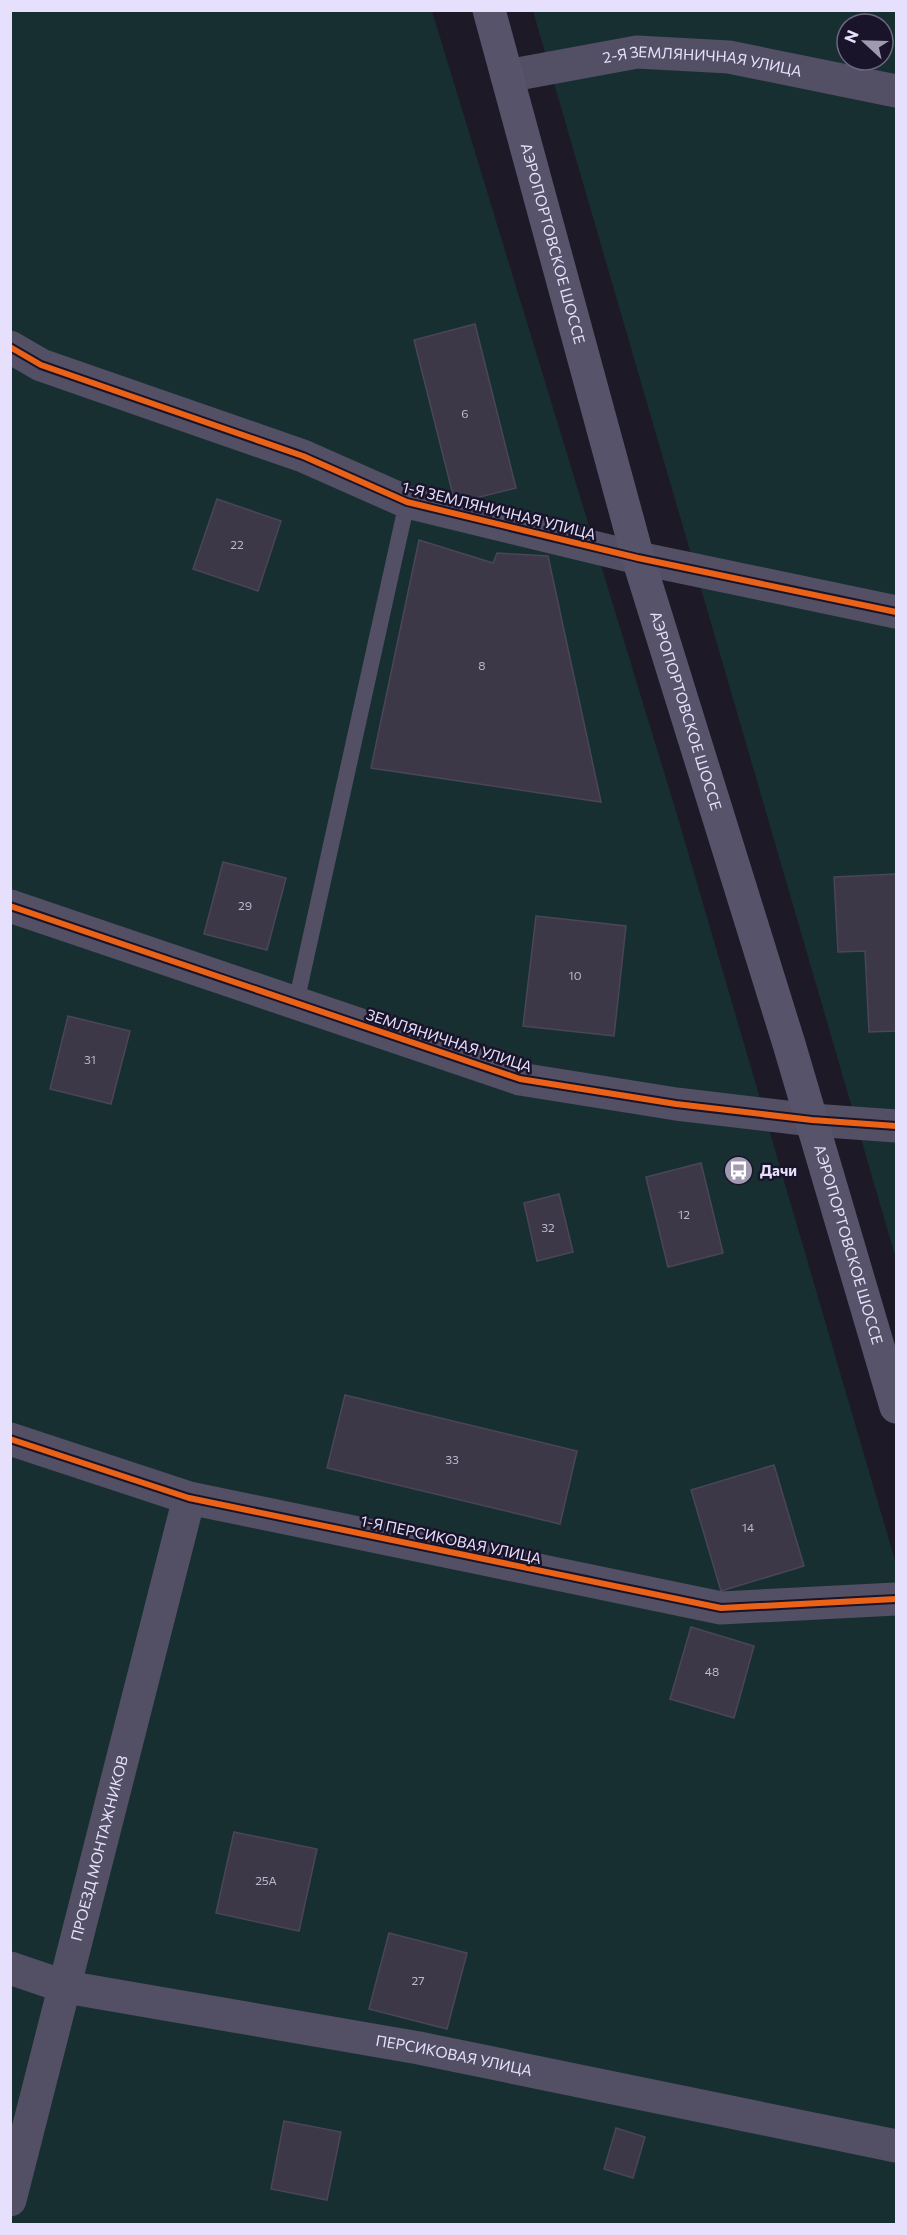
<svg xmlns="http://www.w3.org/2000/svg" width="907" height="2235" font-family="Commissioner,sans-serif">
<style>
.green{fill:#182f32;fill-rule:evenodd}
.building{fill:#3c3847;stroke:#4a4558;stroke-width:1.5}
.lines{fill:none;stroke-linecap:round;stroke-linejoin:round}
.lane{stroke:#534f65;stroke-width:16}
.street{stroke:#534f65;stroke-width:33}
.secondary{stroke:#57536b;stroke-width:33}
.cycleway-casing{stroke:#1a142b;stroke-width:10}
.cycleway{stroke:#ea6118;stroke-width:6}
.labels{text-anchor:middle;stroke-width:5;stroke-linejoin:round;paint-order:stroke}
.number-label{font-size:12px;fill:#bcb6cf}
.street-label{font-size:15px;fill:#e6e0fc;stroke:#1a142b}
.poi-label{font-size:15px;font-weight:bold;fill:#e6e0fc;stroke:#1a142b;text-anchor:start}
</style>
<rect width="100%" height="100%" fill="#1d1926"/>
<!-- green -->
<path class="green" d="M 11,11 L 432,11 L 678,818 L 896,1564 L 896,2224 L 11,2224 Z
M 533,11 L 896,11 L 896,1259 ZM 847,24 L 883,24 L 883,60 L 847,60 Z"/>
<!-- building -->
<path class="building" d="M 475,324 L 516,488 L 455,503 L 414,340 Z
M 217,499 L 281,521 L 258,591 L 193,569 Z
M 419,540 L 493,563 L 497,553 L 548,556 L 601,802 L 371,768 Z
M 223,862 L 286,878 L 267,950 L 204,934 Z
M 896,874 L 896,1031 L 869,1032 L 865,951 L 838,952 L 834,877 Z
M 536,916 L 626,926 L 614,1036 L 523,1026 Z
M 68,1016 L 130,1031 L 111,1104 L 50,1089 Z
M 701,1163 L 723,1253 L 668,1267 L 646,1177 Z
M 559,1194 L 573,1252 L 537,1261 L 524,1203 Z
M 345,1395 L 577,1451 L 560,1524 L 327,1468 Z
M 774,1465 L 804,1566 L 721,1591 L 691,1490 Z
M 691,1627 L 754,1646 L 734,1718 L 670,1699 Z
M 234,1832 L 317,1849 L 299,1931 L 216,1913 Z
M 389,1933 L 467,1953 L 447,2029 L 369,2009 Z
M 284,2121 L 341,2132 L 327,2200 L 271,2189 Z
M 616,2128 L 645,2137 L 633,2178 L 604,2169 Z"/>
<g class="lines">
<!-- lane -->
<path class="lane" d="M 296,1003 L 407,502"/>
<!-- street -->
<g class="street">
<path id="s1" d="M 507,76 L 637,52 L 729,57 L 896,91"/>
<path d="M 10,347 L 41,365 L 303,456 L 407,502 L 638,558 L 896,612"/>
<path d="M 10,906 L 520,1079 L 676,1104 L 812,1120 L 896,1126"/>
<path d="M 10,1439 L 189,1498 L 721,1608 L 896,1599"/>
<path id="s2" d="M 10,1968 L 66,1987 L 419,2048 L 896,2146"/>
<path id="s3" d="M 10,2200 L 189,1498"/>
</g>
<!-- secondary -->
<path class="secondary" id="s4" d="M 489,10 L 638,558 L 789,1044 L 896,1407"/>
<defs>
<path id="cycleway" d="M 10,347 L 41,365 L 303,456 L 407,502 L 638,558 L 896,612
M 10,906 L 520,1079 L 676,1104 L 812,1120 L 896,1126
M 10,1439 L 189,1498 L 721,1608 L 896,1599"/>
</defs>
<!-- cycleway casing -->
<use href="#cycleway" class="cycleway-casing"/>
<!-- cycleway -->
<use href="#cycleway" class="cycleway"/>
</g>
<!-- icons -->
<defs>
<symbol id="bus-disc" viewBox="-11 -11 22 22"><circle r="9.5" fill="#a09ab1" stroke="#1a142b"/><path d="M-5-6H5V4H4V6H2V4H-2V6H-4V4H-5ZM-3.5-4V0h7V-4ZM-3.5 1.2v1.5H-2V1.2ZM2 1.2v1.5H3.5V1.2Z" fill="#fff"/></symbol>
</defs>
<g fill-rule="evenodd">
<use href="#bus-disc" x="722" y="1154" width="33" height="33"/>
</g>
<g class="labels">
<!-- number labels -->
<g class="number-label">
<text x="465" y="418">6</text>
<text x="237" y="549">22</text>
<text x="482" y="670">8</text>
<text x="245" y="910">29</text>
<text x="575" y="980">10</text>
<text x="90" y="1064">31</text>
<text x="684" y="1219">12</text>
<text x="548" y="1232">32</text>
<text x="452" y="1464">33</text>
<text x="748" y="1532">14</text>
<text x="712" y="1676">48</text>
<text x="266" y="1885">25А</text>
<text x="418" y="1985">27</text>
</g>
<!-- street labels -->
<g class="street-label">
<text dy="5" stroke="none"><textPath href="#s1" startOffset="198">2-Я ЗЕМЛЯНИЧНАЯ УЛИЦА</textPath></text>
<text dy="5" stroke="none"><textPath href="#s4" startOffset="242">АЭРОПОРТОВСКОЕ ШОССЕ</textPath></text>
<text transform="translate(499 511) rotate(14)" y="5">1-Я ЗЕМЛЯНИЧНАЯ УЛИЦА</text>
<text dy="5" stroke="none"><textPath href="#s4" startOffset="728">АЭРОПОРТОВСКОЕ ШОССЕ</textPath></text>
<text transform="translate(449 1041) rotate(18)" y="5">ЗЕМЛЯНИЧНАЯ УЛИЦА</text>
<text dy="5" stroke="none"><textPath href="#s4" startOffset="1286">АЭРОПОРТОВСКОЕ ШОССЕ</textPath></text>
<text transform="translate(451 1540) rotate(12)" y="5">1-Я ПЕРСИКОВАЯ УЛИЦА</text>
<text dy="5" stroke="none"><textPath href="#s3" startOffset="363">ПРОЕЗД МОНТАЖНИКОВ</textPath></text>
<text dy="5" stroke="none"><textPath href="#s2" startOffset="453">ПЕРСИКОВАЯ УЛИЦА</textPath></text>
</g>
<!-- poi labels -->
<g class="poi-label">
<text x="760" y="1176">Дачи</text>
</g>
</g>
<!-- border -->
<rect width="907" height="2235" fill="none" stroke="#e6e0fc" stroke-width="24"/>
<!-- north arrow -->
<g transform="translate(865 42) rotate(292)"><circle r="28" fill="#1a142b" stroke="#6c667f" stroke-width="1.5"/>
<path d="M0-4.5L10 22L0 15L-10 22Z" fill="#a09ab1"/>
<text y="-9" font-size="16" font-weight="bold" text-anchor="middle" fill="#e6e0fc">N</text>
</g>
</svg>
